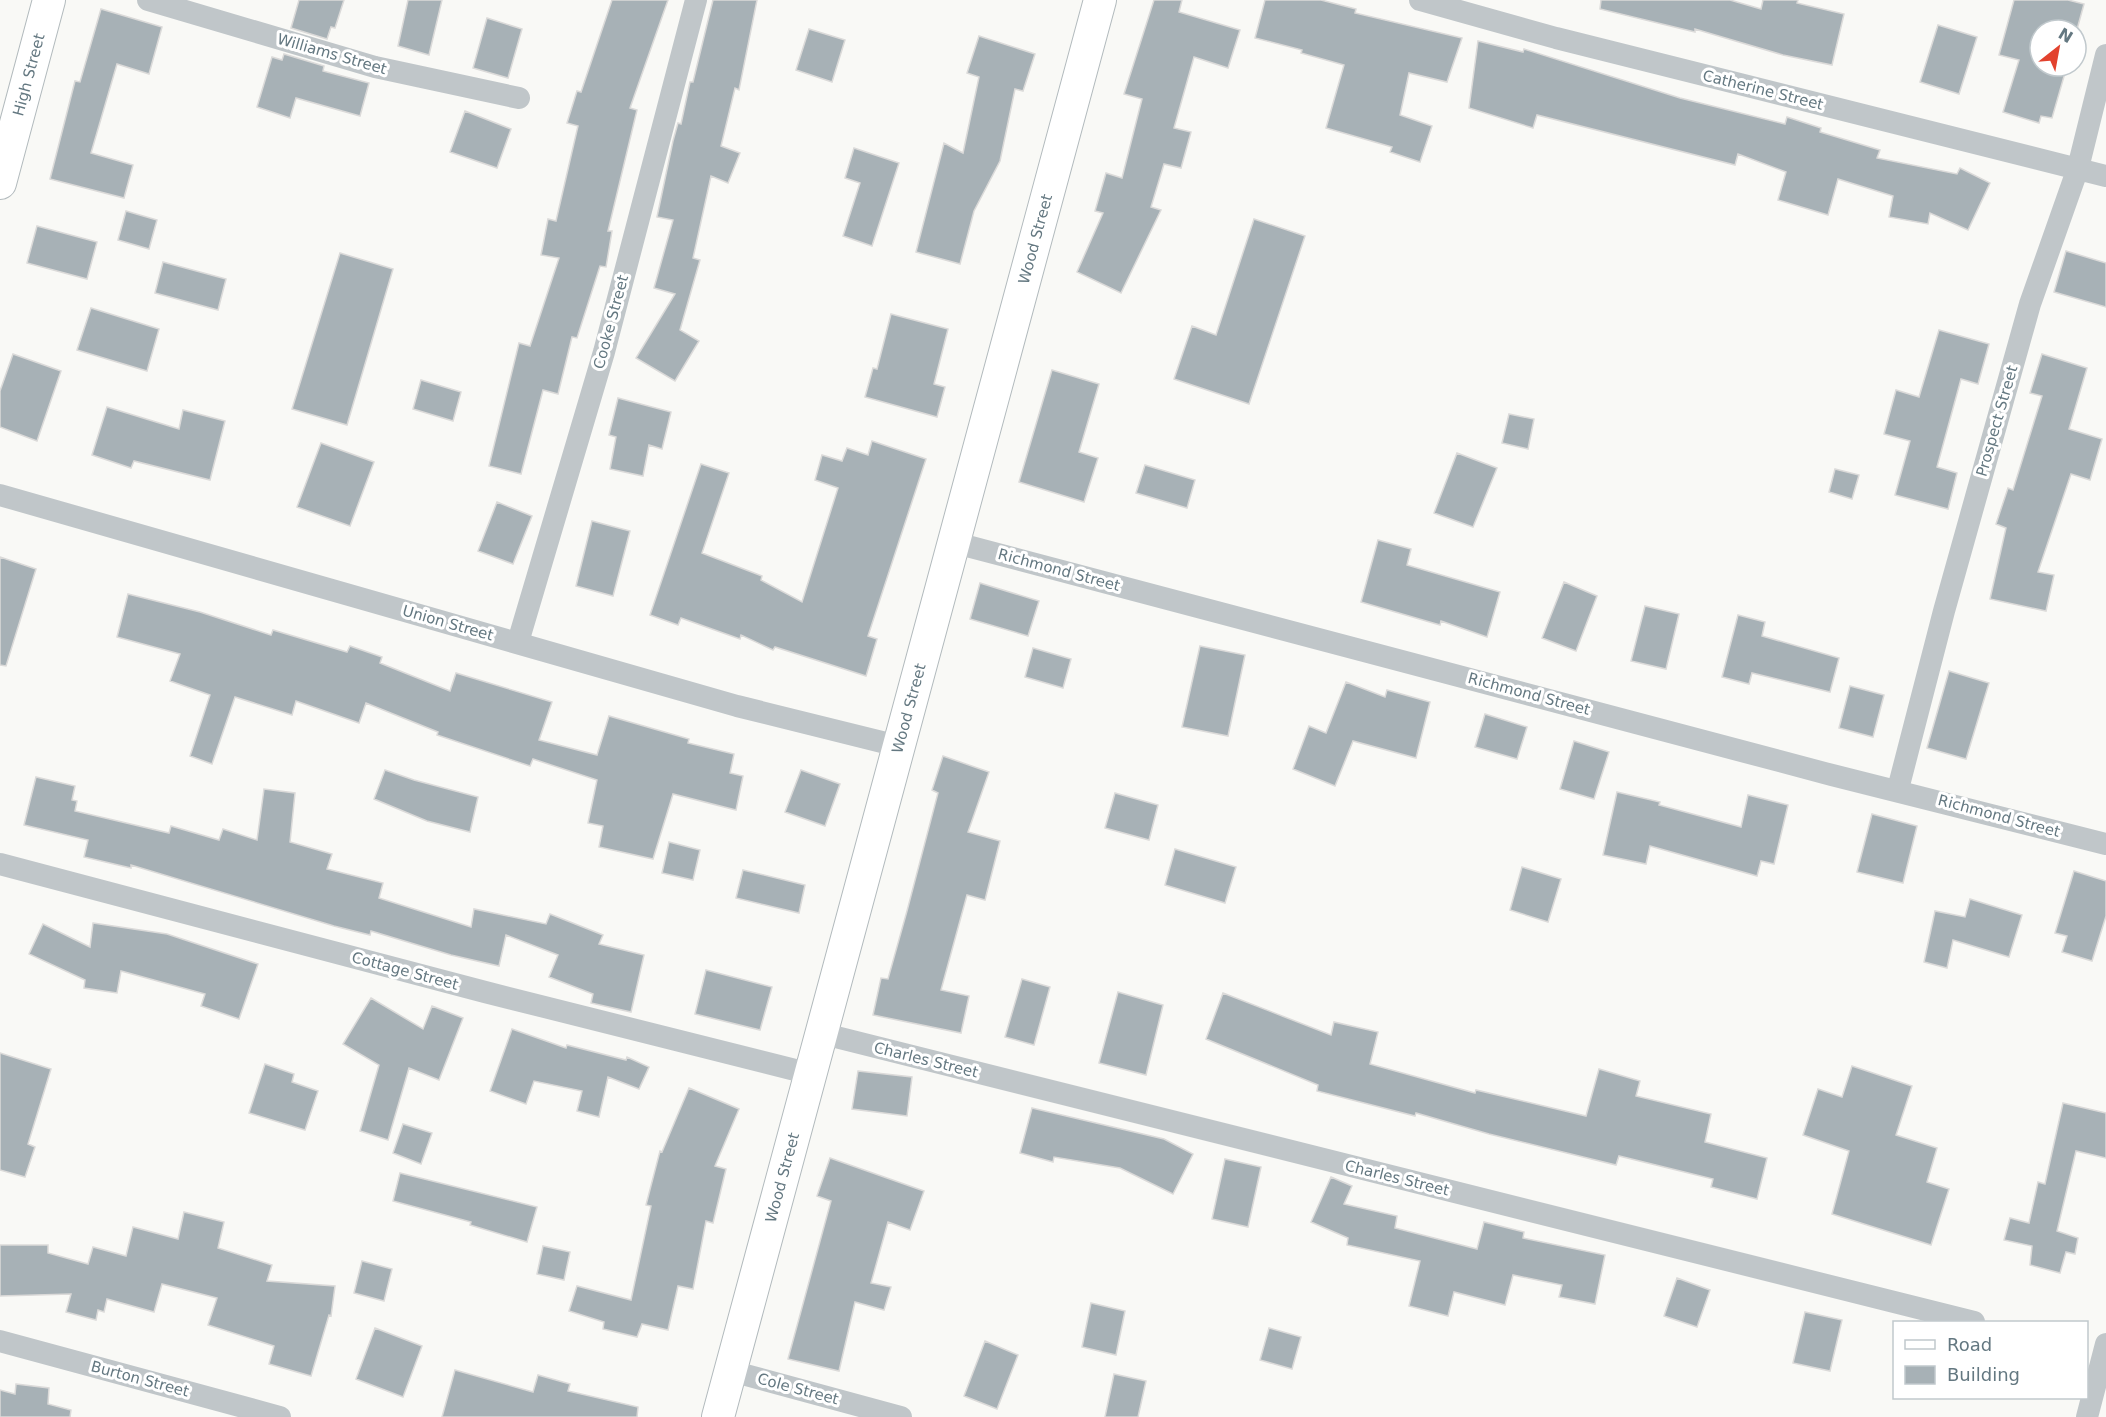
<svg xmlns="http://www.w3.org/2000/svg" width="2106" height="1417" font-family="'DejaVu Sans',sans-serif">
<style>
.building{fill:#a7b1b6;stroke:#dbdad9;stroke-width:1.5}
.lines{fill:none;stroke-linecap:round;stroke-linejoin:round}
.secondary-casing{stroke:#b2babd;stroke-width:34}
.street{stroke:#c0c6c9;stroke-width:22}
.secondary{stroke:#fff;stroke-width:32}
.labels{text-anchor:middle;stroke-width:6;stroke-linejoin:round;paint-order:stroke}
.street-label{font-size:15px;fill:#647881;stroke:#fff}
</style>
<rect width="100%" height="100%" fill="#f9f9f6"/>
<!-- building -->
<path class="building" d="M 299,0 L 344,0 L 335,28 L 331,27 L 327,39 L 291,28 Z
M 408,0 L 442,0 L 429,55 L 398,46 Z
M 612,0 L 668,0 L 630,108 L 637,110 L 608,231 L 612,231 L 606,267 L 600,266 L 577,338 L 572,337 L 558,394 L 543,390 L 521,474 L 489,466 L 519,343 L 530,346 L 559,258 L 541,255 L 548,219 L 556,221 L 578,126 L 567,123 L 577,91 L 581,92 Z
M 713,0 L 757,0 L 739,90 L 735,88 L 721,146 L 740,153 L 728,183 L 711,176 L 693,258 L 700,260 L 680,330 L 699,341 L 675,381 L 636,358 L 675,294 L 654,288 L 673,220 L 657,217 L 673,141 L 678,123 L 681,124 L 690,82 L 693,82 Z
M 1154,0 L 1182,0 L 1179,12 L 1240,30 L 1228,68 L 1194,57 L 1174,128 L 1191,132 L 1181,168 L 1164,164 L 1151,207 L 1161,210 L 1121,293 L 1077,272 L 1103,213 L 1095,211 L 1106,173 L 1122,178 L 1142,99 L 1124,94 Z
M 1265,0 L 1321,0 L 1356,9 L 1355,13 L 1462,38 L 1447,82 L 1409,73 L 1400,115 L 1432,126 L 1420,162 L 1390,152 L 1392,147 L 1326,128 L 1344,65 L 1301,53 L 1302,50 L 1255,38 Z
M 1601,0 L 1730,0 L 1761,9 L 1763,0 L 1798,0 L 1797,3 L 1844,14 L 1832,65 L 1783,55 L 1695,29 L 1695,32 L 1600,9 Z
M 2014,0 L 2068,0 L 2084,4 L 2076,33 L 2076,30 L 2040,30 L 2040,66 L 2067,66 L 2052,118 L 2041,116 L 2039,123 L 2003,112 L 2019,60 L 1999,55 Z
M 101,9 L 162,27 L 149,74 L 117,64 L 91,153 L 133,165 L 124,198 L 50,179 L 75,81 L 80,82 Z
M 487,18 L 522,29 L 508,78 L 473,68 Z
M 1938,25 L 1977,37 L 1959,94 L 1920,82 Z
M 809,29 L 845,40 L 832,82 L 796,70 Z
M 979,36 L 1035,54 L 1023,91 L 1015,89 L 1000,161 L 974,211 L 960,264 L 916,252 L 944,143 L 963,153 L 979,77 L 967,73 Z
M 1478,41 L 1523,52 L 1524,49 L 1680,98 L 1785,124 L 1787,117 L 1821,128 L 1820,132 L 1880,150 L 1877,158 L 1957,174 L 1960,168 L 1990,183 L 1968,230 L 1930,213 L 1928,224 L 1889,217 L 1893,196 L 1838,179 L 1828,215 L 1778,200 L 1786,172 L 1738,154 L 1735,165 L 1537,115 L 1533,128 L 1469,108 Z
M 284,54 L 324,66 L 323,71 L 369,83 L 360,116 L 296,98 L 290,118 L 257,107 L 272,57 L 282,60 Z
M 465,111 L 511,129 L 497,168 L 450,152 Z
M 854,148 L 899,163 L 872,246 L 843,236 L 860,183 L 845,178 Z
M 126,211 L 157,220 L 149,249 L 118,240 Z
M 1254,219 L 1305,236 L 1249,404 L 1174,379 L 1192,326 L 1216,335 Z
M 37,226 L 97,242 L 87,279 L 27,263 Z
M 2066,251 L 2106,263 L 2106,307 L 2054,292 Z
M 340,253 L 393,269 L 347,425 L 292,409 Z
M 163,262 L 226,279 L 218,310 L 155,293 Z
M 91,308 L 159,329 L 147,371 L 77,350 Z
M 891,314 L 948,329 L 934,384 L 945,387 L 937,417 L 865,397 L 873,368 L 877,369 Z
M 1939,330 L 1989,344 L 1978,384 L 1961,379 L 1937,467 L 1957,473 L 1948,509 L 1895,495 L 1910,441 L 1884,434 L 1896,390 L 1919,397 Z
M 13,354 L 61,371 L 37,441 L 0,427 L 0,391 Z
M 2042,354 L 2087,368 L 2069,429 L 2102,439 L 2090,480 L 2071,474 L 2038,572 L 2054,575 L 2046,611 L 1990,599 L 2006,528 L 1996,524 L 2008,488 L 2013,490 L 2042,396 L 2030,393 Z
M 1052,370 L 1099,384 L 1079,452 L 1098,458 L 1084,502 L 1019,482 Z
M 421,380 L 461,392 L 453,421 L 413,409 Z
M 618,398 L 671,412 L 662,449 L 649,445 L 643,476 L 610,469 L 616,437 L 609,435 Z
M 107,407 L 179,429 L 183,410 L 225,421 L 210,480 L 134,461 L 131,468 L 92,455 Z
M 1509,414 L 1534,419 L 1528,449 L 1502,443 Z
M 872,441 L 926,459 L 868,636 L 877,639 L 866,676 L 775,647 L 773,650 L 741,635 L 740,639 L 681,618 L 678,625 L 650,615 L 701,464 L 729,473 L 702,553 L 762,576 L 761,580 L 802,602 L 838,488 L 815,480 L 822,455 L 842,461 L 847,448 L 868,455 Z
M 321,443 L 374,462 L 350,526 L 297,507 Z
M 1457,453 L 1497,468 L 1473,527 L 1434,513 Z
M 1145,465 L 1195,480 L 1187,508 L 1136,493 Z
M 1835,469 L 1859,475 L 1852,499 L 1829,492 Z
M 497,502 L 532,516 L 513,564 L 478,551 Z
M 592,521 L 630,531 L 613,596 L 576,586 Z
M 1378,540 L 1411,549 L 1407,565 L 1500,592 L 1487,637 L 1441,621 L 1440,625 L 1361,602 Z
M 0,557 L 36,569 L 6,666 L 0,665 Z
M 1564,582 L 1597,596 L 1576,651 L 1542,638 Z
M 980,583 L 1039,601 L 1028,636 L 970,619 Z
M 128,594 L 200,612 L 271,635 L 273,630 L 347,652 L 350,646 L 382,657 L 380,663 L 450,691 L 456,673 L 552,702 L 539,740 L 597,755 L 609,716 L 689,739 L 688,743 L 734,754 L 730,773 L 743,776 L 736,810 L 673,794 L 653,859 L 599,847 L 603,826 L 588,823 L 597,780 L 533,759 L 530,766 L 437,735 L 438,732 L 366,703 L 359,723 L 296,701 L 292,715 L 235,697 L 212,764 L 190,756 L 210,695 L 170,681 L 180,654 L 117,637 Z
M 1645,606 L 1679,614 L 1666,669 L 1631,661 Z
M 1738,615 L 1765,622 L 1762,636 L 1839,658 L 1830,692 L 1752,673 L 1749,684 L 1722,677 Z
M 1200,646 L 1245,655 L 1228,736 L 1182,727 Z
M 1033,648 L 1071,659 L 1063,688 L 1025,677 Z
M 1949,671 L 1989,683 L 1966,759 L 1927,748 Z
M 1346,682 L 1385,697 L 1387,690 L 1430,702 L 1416,758 L 1353,741 L 1335,786 L 1293,769 L 1309,726 L 1326,733 Z
M 1850,686 L 1884,695 L 1873,737 L 1839,728 Z
M 1485,714 L 1527,727 L 1517,759 L 1475,747 Z
M 1574,741 L 1609,752 L 1594,799 L 1560,789 Z
M 943,756 L 989,772 L 968,832 L 1000,841 L 985,900 L 967,895 L 941,990 L 969,996 L 961,1033 L 873,1015 L 881,978 L 888,979 L 907,911 L 938,793 L 932,790 Z
M 385,770 L 414,780 L 478,797 L 470,832 L 427,821 L 374,799 Z
M 801,770 L 840,784 L 825,826 L 785,812 Z
M 36,777 L 75,786 L 72,800 L 77,801 L 75,811 L 169,833 L 171,826 L 219,840 L 223,829 L 257,840 L 264,789 L 295,793 L 290,842 L 332,854 L 327,869 L 383,883 L 379,898 L 471,927 L 474,909 L 546,924 L 550,914 L 603,935 L 599,944 L 644,955 L 631,1012 L 591,1003 L 593,994 L 549,977 L 558,955 L 506,935 L 499,966 L 451,955 L 371,931 L 370,935 L 334,926 L 131,865 L 131,868 L 84,857 L 88,840 L 24,825 Z
M 1617,792 L 1660,802 L 1659,805 L 1741,827 L 1748,795 L 1788,805 L 1774,864 L 1761,861 L 1757,876 L 1650,846 L 1646,864 L 1603,855 Z
M 1115,793 L 1158,805 L 1149,840 L 1105,828 Z
M 1872,814 L 1917,826 L 1903,883 L 1857,872 Z
M 669,842 L 700,850 L 693,880 L 662,873 Z
M 1175,849 L 1236,867 L 1225,903 L 1165,885 Z
M 1522,867 L 1561,879 L 1548,922 L 1510,910 Z
M 743,870 L 805,885 L 799,913 L 736,898 Z
M 2074,871 L 2106,881 L 2106,916 L 2092,961 L 2062,952 L 2067,936 L 2055,933 Z
M 1970,899 L 2022,915 L 2009,957 L 1953,940 L 1947,968 L 1924,962 L 1935,911 L 1965,917 Z
M 93,923 L 167,934 L 258,964 L 239,1019 L 201,1006 L 205,994 L 121,971 L 117,993 L 84,988 L 85,980 L 29,954 L 43,924 L 90,947 Z
M 706,970 L 772,987 L 760,1030 L 695,1014 Z
M 1022,979 L 1050,987 L 1034,1045 L 1005,1037 Z
M 1118,992 L 1163,1005 L 1146,1075 L 1099,1063 Z
M 1223,993 L 1331,1035 L 1334,1022 L 1378,1032 L 1370,1064 L 1475,1093 L 1476,1090 L 1586,1116 L 1599,1069 L 1640,1081 L 1636,1096 L 1711,1114 L 1705,1142 L 1767,1158 L 1757,1199 L 1711,1187 L 1713,1179 L 1619,1156 L 1616,1165 L 1489,1134 L 1416,1113 L 1415,1116 L 1317,1091 L 1318,1085 L 1206,1039 Z
M 371,998 L 423,1029 L 432,1006 L 463,1018 L 439,1080 L 409,1068 L 388,1140 L 360,1131 L 379,1065 L 343,1044 Z
M 512,1029 L 566,1048 L 567,1045 L 626,1060 L 627,1057 L 649,1067 L 639,1089 L 608,1077 L 599,1117 L 577,1111 L 582,1091 L 534,1081 L 526,1104 L 490,1091 Z
M 0,1053 L 51,1069 L 28,1144 L 35,1147 L 25,1177 L 0,1170 Z
M 265,1064 L 294,1074 L 292,1082 L 318,1091 L 305,1130 L 249,1113 Z
M 1852,1066 L 1912,1086 L 1896,1135 L 1937,1148 L 1927,1182 L 1949,1189 L 1931,1245 L 1832,1214 L 1849,1151 L 1803,1135 L 1818,1089 L 1842,1097 Z
M 858,1071 L 912,1077 L 907,1116 L 852,1109 Z
M 689,1088 L 739,1109 L 715,1166 L 726,1169 L 713,1223 L 706,1221 L 693,1289 L 678,1286 L 668,1330 L 642,1324 L 637,1337 L 603,1329 L 604,1322 L 569,1311 L 577,1286 L 631,1300 L 651,1206 L 646,1205 L 660,1151 L 662,1152 Z
M 2063,1103 L 2106,1113 L 2106,1158 L 2076,1151 L 2057,1231 L 2078,1238 L 2075,1254 L 2066,1252 L 2060,1273 L 2030,1265 L 2032,1246 L 2004,1240 L 2010,1218 L 2029,1223 L 2038,1182 L 2045,1184 Z
M 1032,1108 L 1164,1139 L 1193,1154 L 1173,1194 L 1120,1168 L 1054,1157 L 1053,1162 L 1020,1153 Z
M 403,1124 L 432,1133 L 421,1164 L 393,1153 Z
M 830,1158 L 924,1191 L 910,1230 L 888,1222 L 871,1283 L 891,1287 L 884,1310 L 855,1302 L 839,1371 L 788,1359 L 831,1201 L 817,1196 Z
M 1225,1159 L 1261,1167 L 1248,1227 L 1212,1219 Z
M 400,1173 L 537,1207 L 527,1242 L 470,1225 L 471,1222 L 393,1201 Z
M 1331,1177 L 1352,1186 L 1344,1204 L 1397,1216 L 1395,1228 L 1477,1249 L 1484,1222 L 1524,1232 L 1523,1238 L 1605,1255 L 1595,1304 L 1559,1297 L 1562,1285 L 1513,1275 L 1505,1305 L 1454,1292 L 1448,1316 L 1409,1306 L 1420,1261 L 1347,1245 L 1348,1238 L 1311,1222 Z
M 184,1212 L 224,1222 L 218,1248 L 272,1265 L 267,1281 L 335,1286 L 331,1316 L 329,1315 L 311,1376 L 269,1364 L 274,1346 L 208,1325 L 217,1298 L 162,1284 L 154,1312 L 107,1299 L 104,1312 L 98,1310 L 96,1320 L 66,1312 L 71,1294 L 0,1296 L 0,1245 L 48,1245 L 48,1253 L 88,1264 L 93,1247 L 126,1256 L 133,1227 L 178,1239 Z
M 543,1246 L 570,1252 L 564,1280 L 537,1274 Z
M 362,1261 L 392,1269 L 384,1301 L 354,1293 Z
M 1677,1278 L 1710,1290 L 1697,1327 L 1664,1316 Z
M 1091,1303 L 1125,1311 L 1116,1355 L 1082,1347 Z
M 1805,1312 L 1842,1320 L 1830,1371 L 1793,1363 Z
M 375,1328 L 422,1346 L 403,1397 L 356,1379 Z
M 1269,1328 L 1301,1337 L 1292,1369 L 1260,1360 Z
M 985,1341 L 1018,1355 L 997,1409 L 964,1396 Z
M 455,1370 L 533,1392 L 538,1375 L 570,1384 L 568,1391 L 638,1407 L 637,1417 L 442,1417 Z
M 1114,1374 L 1146,1381 L 1138,1417 L 1105,1417 Z
M 16,1384 L 49,1388 L 48,1404 L 71,1410 L 70,1417 L 0,1417 L 0,1390 L 15,1394 Z"/>
<g class="lines">
<defs>
<g id="secondary">
<path id="s1" d="M 0,183 L 49,0"/>
<path id="s2" d="M 718,1417 L 1100,0"/>
</g>
</defs>
<!-- secondary casing -->
<use href="#secondary" class="secondary-casing"/>
<!-- street -->
<path class="street" d="M 148,0 L 375,67 L 519,98
M 1420,0 L 1556,38 L 2106,176
M 0,495 L 737,706 L 898,746
M 952,542 L 1832,775 L 2106,844
M 518,642 L 604,352 L 696,0
M 1898,789 L 1944,611 L 2030,304 L 2078,168 L 2106,55
M 0,864 L 485,992 L 811,1074
M 820,1033 L 1974,1322
M 0,1341 L 280,1417
M 731,1371 L 901,1417
M 2087,1417 L 2106,1344"/>
<!-- secondary -->
<use href="#secondary" class="secondary"/>
</g>
<g class="labels">
<!-- street labels -->
<g class="street-label">
<text transform="translate(332 54) rotate(16)" y="5">Williams Street</text>
<text dy="5" stroke="none"><textPath href="#s1" startOffset="112">High Street</textPath></text>
<text transform="translate(1763 90) rotate(14)" y="5">Catherine Street</text>
<text dy="5" stroke="none"><textPath href="#s2" startOffset="1220">Wood Street</textPath></text>
<text transform="translate(611 322) rotate(-75)" y="5">Cooke Street</text>
<text transform="translate(1997 421) rotate(-74)" y="5">Prospect Street</text>
<text transform="translate(1059 570) rotate(15)" y="5">Richmond Street</text>
<text transform="translate(448 623) rotate(16)" y="5">Union Street</text>
<text transform="translate(1529 694) rotate(15)" y="5">Richmond Street</text>
<text dy="5" stroke="none"><textPath href="#s2" startOffset="734">Wood Street</textPath></text>
<text transform="translate(1999 816) rotate(15)" y="5">Richmond Street</text>
<text transform="translate(405 971) rotate(15)" y="5">Cottage Street</text>
<text transform="translate(926 1060) rotate(14)" y="5">Charles Street</text>
<text dy="5" stroke="none"><textPath href="#s2" startOffset="248">Wood Street</textPath></text>
<text transform="translate(1397 1178) rotate(14)" y="5">Charles Street</text>
<text transform="translate(140 1379) rotate(15)" y="5">Burton Street</text>
<text transform="translate(798 1389) rotate(15)" y="5">Cole Street</text>
</g>
</g>
<!-- legend -->
<rect x="1893" y="1321" width="195" height="78" fill="#ffffff" stroke="#c1c9cd" stroke-width="1.5"/>
<rect x="1905" y="1340" width="30" height="9" fill="#ffffff" stroke="#c1c9cd" stroke-width="1.5"/>
<text x="1947" y="1351" font-size="18" fill="#647881">Road</text>
<rect x="1905" y="1366" width="30" height="18" fill="#a7b1b6" stroke="#c1c9cd" stroke-width="1.5"/>
<text x="1947" y="1381" font-size="18" fill="#647881">Building</text>
<!-- north arrow -->
<g transform="translate(2058 48) rotate(31)"><circle r="28" fill="#ffffff" stroke="#c1c9cd" stroke-width="1.5"/>
<path d="M0-4.5L10 22L0 15L-10 22Z" fill="#e2422e"/>
<text y="-9" font-size="16" font-weight="bold" text-anchor="middle" fill="#647881">N</text>
</g>
</svg>
